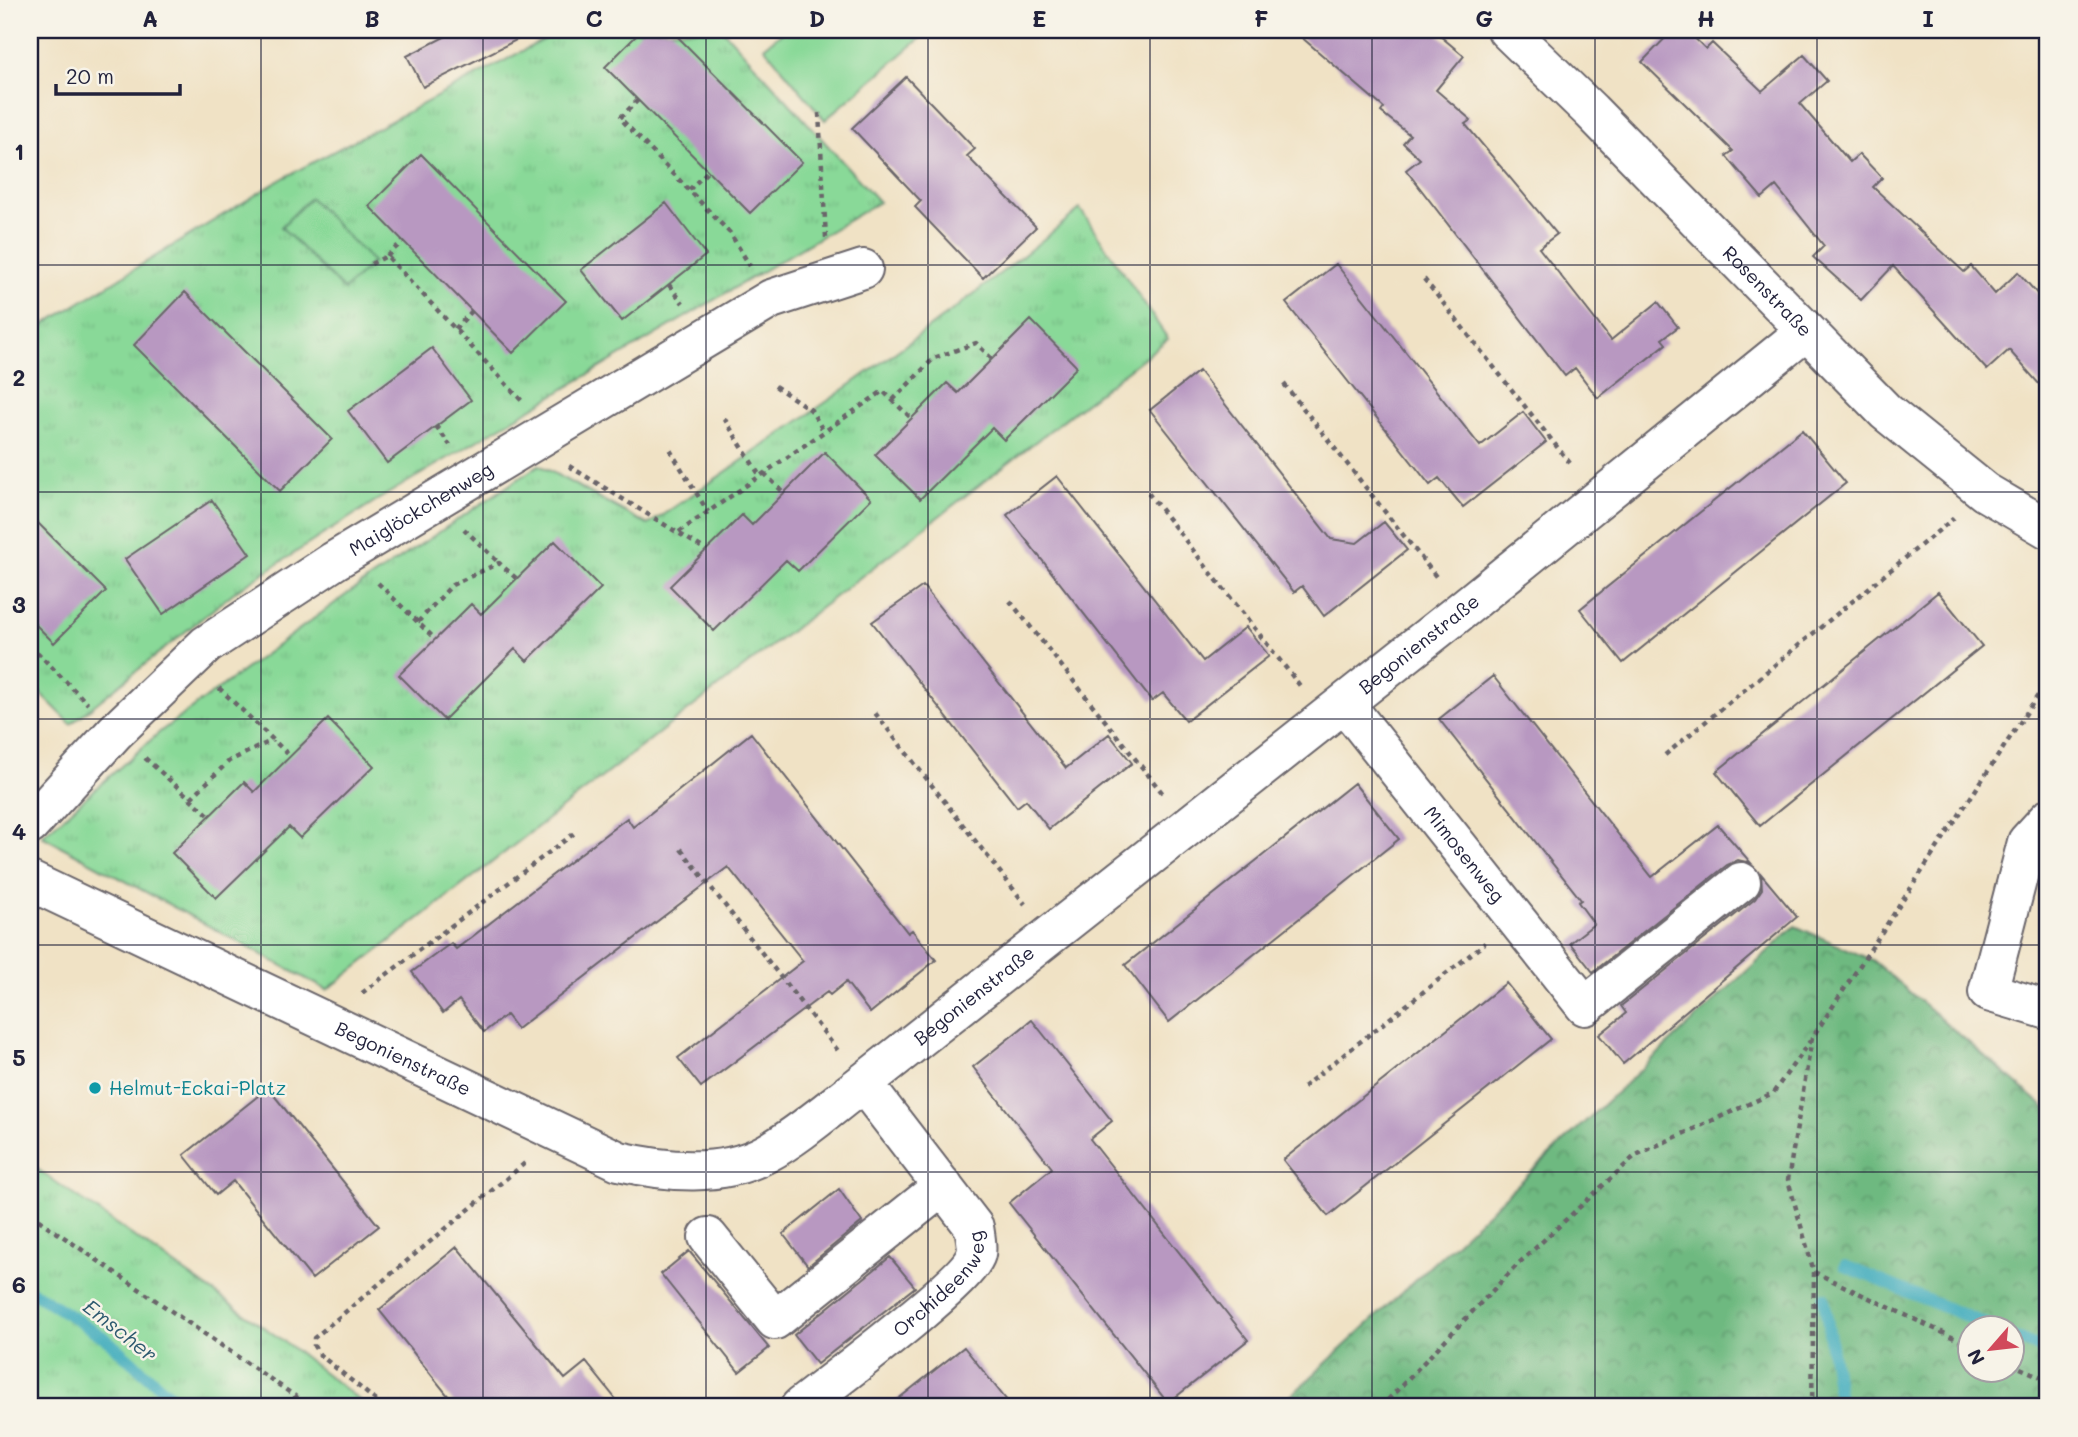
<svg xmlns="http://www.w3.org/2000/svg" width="2078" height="1437" font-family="Mali,sans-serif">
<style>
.grass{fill:url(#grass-tufts);stroke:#567e6a;stroke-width:2}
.forest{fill:url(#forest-crowns);stroke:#486e5e;stroke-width:2;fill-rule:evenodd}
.park{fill:#89d998;stroke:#567e6a;stroke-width:2}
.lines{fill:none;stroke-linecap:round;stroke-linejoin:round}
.stream{stroke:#3eabbc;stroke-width:12}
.building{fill:#b898c1}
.minor-casing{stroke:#6a656b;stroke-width:42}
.path{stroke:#6a656b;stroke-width:4.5;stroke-dasharray:5 5;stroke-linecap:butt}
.minor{stroke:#fff;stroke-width:38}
.grid{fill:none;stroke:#22223b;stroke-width:2;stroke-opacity:0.55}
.culture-dot{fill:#0f9aa8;stroke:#f7f3e8;stroke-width:2.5}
.labels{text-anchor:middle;stroke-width:5;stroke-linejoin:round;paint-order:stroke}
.street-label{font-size:19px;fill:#22223b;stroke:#f7f3e8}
.culture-label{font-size:19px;fill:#0d838f;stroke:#f7f3e8;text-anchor:start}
.water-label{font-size:21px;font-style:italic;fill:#2d596f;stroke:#f7f3e8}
.neatline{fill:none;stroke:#22223b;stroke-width:2.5}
.grid-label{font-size:23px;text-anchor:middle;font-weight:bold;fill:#22223b}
</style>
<defs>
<pattern id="grass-tufts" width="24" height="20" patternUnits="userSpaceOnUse" patternTransform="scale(1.75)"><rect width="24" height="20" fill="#89d998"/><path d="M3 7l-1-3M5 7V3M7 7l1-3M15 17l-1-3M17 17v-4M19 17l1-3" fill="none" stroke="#76ba84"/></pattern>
<pattern id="forest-crowns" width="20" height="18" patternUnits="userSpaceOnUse" patternTransform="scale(1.75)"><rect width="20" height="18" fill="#6eb980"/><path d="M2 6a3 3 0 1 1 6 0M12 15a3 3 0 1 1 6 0" fill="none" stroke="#5a966a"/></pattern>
</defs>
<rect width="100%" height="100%" fill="#f7f3e8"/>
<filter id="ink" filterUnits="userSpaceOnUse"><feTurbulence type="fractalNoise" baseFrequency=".0143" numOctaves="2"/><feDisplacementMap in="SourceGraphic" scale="14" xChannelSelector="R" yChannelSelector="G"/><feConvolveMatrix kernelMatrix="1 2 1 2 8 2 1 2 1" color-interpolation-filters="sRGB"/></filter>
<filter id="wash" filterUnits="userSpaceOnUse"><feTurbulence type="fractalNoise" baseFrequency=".00686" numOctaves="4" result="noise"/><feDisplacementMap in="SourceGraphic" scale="28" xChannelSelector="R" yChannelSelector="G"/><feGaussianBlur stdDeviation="1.57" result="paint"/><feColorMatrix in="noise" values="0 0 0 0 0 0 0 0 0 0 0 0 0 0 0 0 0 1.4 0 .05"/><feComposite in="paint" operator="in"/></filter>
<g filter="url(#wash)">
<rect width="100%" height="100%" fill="#f0e2c5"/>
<!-- grass -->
<path class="grass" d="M 562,30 L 723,30 L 879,202 L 374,502 L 237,590 L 71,724 L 30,683 L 30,333 L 285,177 Z
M 1080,209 L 1168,339 L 327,990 L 42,836 L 161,731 L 350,592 L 539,465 L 648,525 C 796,424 943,324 1080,209 Z
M 30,1164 L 285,1342 L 368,1407 L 30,1407 Z"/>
<!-- forest -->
<path class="forest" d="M 1795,926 L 1872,960 L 2048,1110 L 2048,1407 L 1279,1407 ZM 1969,1328 L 2011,1328 L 2011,1370 L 1969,1370 Z"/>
<!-- park -->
<path class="park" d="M 785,30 L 916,30 L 922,37 L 825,120 L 764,47 Z
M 310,198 L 373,262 L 344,290 L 281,227 Z"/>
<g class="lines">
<!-- stream -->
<path class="stream" d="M 1845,1266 L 1995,1328
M 30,1290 L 105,1338 L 183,1407
M 1824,1298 L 1840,1407
M 2011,1336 L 2048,1351"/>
</g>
<g id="blocks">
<!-- building -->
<path class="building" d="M 458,30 L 536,30 L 423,87 L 407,56 Z
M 642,30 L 671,30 L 802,162 L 750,213 L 605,67 Z
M 1293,30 L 1433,30 L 1464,56 L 1436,90 L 1471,120 L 1465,124 L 1557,234 L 1539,248 L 1611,340 L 1658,302 L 1678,327 L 1662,339 L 1666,344 L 1598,398 L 1575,368 L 1565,376 L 1406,170 L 1420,159 L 1403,143 L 1410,135 L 1381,112 L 1384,108 Z
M 1673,30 L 1686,30 L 1706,49 L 1712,43 L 1762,91 L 1804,55 L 1827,81 L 1800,104 L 1850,162 L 1859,154 L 1882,178 L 1873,187 L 1964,272 L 1971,266 L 1995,294 L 2018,272 L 2048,306 L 2048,394 L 2009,350 L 1987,370 L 1893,266 L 1861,300 L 1813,257 L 1824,246 L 1776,186 L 1762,198 L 1726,156 L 1733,151 L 1642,62 Z
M 906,77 L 975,149 L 967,156 L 1036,227 L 983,278 L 915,207 L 921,201 L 852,128 Z
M 421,154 L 566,301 L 513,353 L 369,206 Z
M 666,203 L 706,255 L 622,321 L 581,270 Z
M 1336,264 L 1480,446 L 1523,412 L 1546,442 L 1463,507 L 1439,478 L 1430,485 L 1286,303 Z
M 185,292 L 332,439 L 280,491 L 134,345 Z
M 1031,320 L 1077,367 L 1004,440 L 992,428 L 920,499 L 875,455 L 947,383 L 958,393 Z
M 432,348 L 471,400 L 387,463 L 348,411 Z
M 1199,371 L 1331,539 L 1357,543 L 1384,522 L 1407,550 L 1324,616 L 1302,586 L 1294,592 L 1150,410 Z
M 1802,430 L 1846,483 L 1623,663 L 1580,609 Z
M 825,452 L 871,499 L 798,571 L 786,560 L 714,631 L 670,586 L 742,515 L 752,525 Z
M 1057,476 L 1203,661 L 1246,627 L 1269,656 L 1186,721 L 1163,693 L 1152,701 L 1007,515 Z
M 212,500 L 250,554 L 163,614 L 125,559 Z
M 30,515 L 106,591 L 54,643 L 30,619 Z
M 555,541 L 601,588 L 527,661 L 515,649 L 444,720 L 399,675 L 471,604 L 481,614 Z
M 923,586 L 1066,768 L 1109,734 L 1132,763 L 1049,829 L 1026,800 L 1017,807 L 872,622 Z
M 1938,592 L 1982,646 L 1760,826 L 1716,772 Z
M 1493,676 L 1652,877 L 1718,825 L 1751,863 L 1738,860 L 1727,865 L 1593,972 L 1570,943 L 1594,924 L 1578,902 L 1581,900 L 1439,719 Z
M 328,719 L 374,766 L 300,838 L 289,827 L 216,898 L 172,853 L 244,782 L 254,792 Z
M 751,733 L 908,933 L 912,930 L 936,960 L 870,1013 L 846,982 L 830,995 L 827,992 L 701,1087 L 678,1058 L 803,961 L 728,867 L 517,1029 L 506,1015 L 484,1032 L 459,1000 L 443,1013 L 412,972 L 451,943 L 456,949 L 627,818 L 633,827 Z
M 1354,783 L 1399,839 L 1169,1022 L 1125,965 Z
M 1761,874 L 1797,917 L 1623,1064 L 1599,1035 L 1626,1013 L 1621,1006 L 1755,899 L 1762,889 Z
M 1506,983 L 1551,1039 L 1328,1216 L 1283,1160 Z
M 1032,1020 L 1112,1121 L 1090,1139 L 1248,1340 L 1168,1403 L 1009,1203 L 1052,1168 L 973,1067 Z
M 268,1088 L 379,1226 L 312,1279 L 233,1181 L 216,1195 L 184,1155 Z
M 839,1189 L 862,1222 L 808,1266 L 783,1234 Z
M 457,1247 L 565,1379 L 586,1362 L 622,1407 L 457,1407 L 379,1310 Z
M 689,1251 L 769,1348 L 739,1372 L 661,1274 Z
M 890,1257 L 915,1287 L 817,1364 L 794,1335 Z
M 964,1347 L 1012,1407 L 888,1407 Z"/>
</g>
</g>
<g filter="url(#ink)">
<use href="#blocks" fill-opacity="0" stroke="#6a656b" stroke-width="2"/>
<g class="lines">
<defs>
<g id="minor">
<path id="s1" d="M 1507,30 L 1591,111 L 1886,412 L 1985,492 L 2048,529"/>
<path id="s2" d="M 1345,704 L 1585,1006 L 1741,882"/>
<path d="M 2048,819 L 2027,842 L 1988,992 L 2048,1010"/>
<path id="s3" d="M 30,825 L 115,732 L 206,645 L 334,561 L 771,299 L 863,269"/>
<path id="s4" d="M 30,881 L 619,1161 C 666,1172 722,1178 767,1153 C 801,1134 832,1106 863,1083 L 1462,610 L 1806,331"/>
<path d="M 708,1237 L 775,1320 L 943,1186"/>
<path id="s5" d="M 800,1407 C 830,1383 969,1281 976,1254 C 978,1247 975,1234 974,1227 L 863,1083"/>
</g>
</defs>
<!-- minor casing -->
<use href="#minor" class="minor-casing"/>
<!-- path -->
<path class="path" d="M 638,100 L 620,118 L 730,233 L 750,266
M 819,113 L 826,238
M 689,190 L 708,171
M 387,256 L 403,241
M 371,264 L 387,256 L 522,401
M 1424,279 L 1573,467
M 669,285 L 683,303
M 455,329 L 472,311
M 1284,384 L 1438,579
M 775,386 L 811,410 L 824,432
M 893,400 L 934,358 L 976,343 L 992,359
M 724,418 L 760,476
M 436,426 L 450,445
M 670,450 L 708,512
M 569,466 L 706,550
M 764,473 L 784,493
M 1148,493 L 1301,687
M 464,529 L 499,563
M 679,532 L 883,391 L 912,419
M 378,583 L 435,639
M 1010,601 L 1164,795
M 418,622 L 452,585 L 499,563 L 517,579
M 30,645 L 88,704
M 219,688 L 290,756
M 875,713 L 1025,904
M 1665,755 L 1954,518
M 145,758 L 210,816
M 191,798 L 229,761 L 273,740
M 681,849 L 839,1052
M 362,993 L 576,832
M 1303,1087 L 1485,943
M 30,1214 L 311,1407
M 1814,1272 L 1969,1345
M 2011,1364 L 2048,1380
M 384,1407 L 320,1355 L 314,1346 L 314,1338 L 525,1163
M 1381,1407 L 1518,1264 L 1636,1155 L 1773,1093 L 1810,1041
M 1812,1407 L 1814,1272 L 1788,1180 L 1812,1038 L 2048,680"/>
<!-- minor -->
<use href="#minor" class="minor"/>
</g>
</g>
<!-- grid -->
<path class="grid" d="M 261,30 L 261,1407M 483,30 L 483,1407M 706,30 L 706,1407M 928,30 L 928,1407M 1150,30 L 1150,1407M 1372,30 L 1372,1407M 1595,30 L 1595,1407M 1817,30 L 1817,1407M 30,265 L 2048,265M 30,492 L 2048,492M 30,719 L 2048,719M 30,945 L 2048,945M 30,1172 L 2048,1172"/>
<!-- markers -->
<circle class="culture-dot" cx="95" cy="1088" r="7"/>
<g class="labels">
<!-- street labels -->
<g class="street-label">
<text dy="7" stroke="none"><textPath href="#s1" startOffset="369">Rosenstraße</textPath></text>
<text dy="7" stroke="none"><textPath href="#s3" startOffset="506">Maiglöckchenweg</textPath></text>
<text dy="7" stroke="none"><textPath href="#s4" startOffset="1631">Begonienstraße</textPath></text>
<text dy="7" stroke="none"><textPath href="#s2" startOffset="192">Mimosenweg</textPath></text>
<text dy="7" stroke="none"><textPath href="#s4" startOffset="1064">Begonienstraße</textPath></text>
<text dy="7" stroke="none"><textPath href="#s4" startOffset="413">Begonienstraße</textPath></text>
<text dy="7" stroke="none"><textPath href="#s5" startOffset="189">Orchideenweg</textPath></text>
</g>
<!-- culture labels -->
<g class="culture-label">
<text x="109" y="1095">Helmut-Eckai-Platz</text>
</g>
<!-- water labels -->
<g class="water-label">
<text transform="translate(120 1331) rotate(38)" y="7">Emscher</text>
</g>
</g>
<!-- margin -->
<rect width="2078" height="1437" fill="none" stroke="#f7f3e8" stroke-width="77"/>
<!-- north arrow -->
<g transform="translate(1991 1349) rotate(242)"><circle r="33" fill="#f7f3e8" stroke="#a29fa3" stroke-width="2"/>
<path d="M0-5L12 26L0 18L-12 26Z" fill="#d1495b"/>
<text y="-10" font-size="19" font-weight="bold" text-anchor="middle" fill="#22223b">N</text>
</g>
<!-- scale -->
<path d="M56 84v10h124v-10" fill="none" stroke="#22223b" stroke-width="3.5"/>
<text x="66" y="84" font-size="21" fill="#22223b" stroke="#f7f3e8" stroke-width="5" paint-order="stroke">20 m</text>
<rect x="38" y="38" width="2001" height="1360" class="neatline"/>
<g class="grid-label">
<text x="150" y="27">A</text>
<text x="372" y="27">B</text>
<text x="594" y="27">C</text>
<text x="817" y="27">D</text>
<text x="1039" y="27">E</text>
<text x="1261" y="27">F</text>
<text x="1484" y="27">G</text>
<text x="1706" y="27">H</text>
<text x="1928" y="27">I</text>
<text x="19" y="160">1</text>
<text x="19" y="386">2</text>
<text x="19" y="613">3</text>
<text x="19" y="840">4</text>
<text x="19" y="1066">5</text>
<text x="19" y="1293">6</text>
</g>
</svg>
